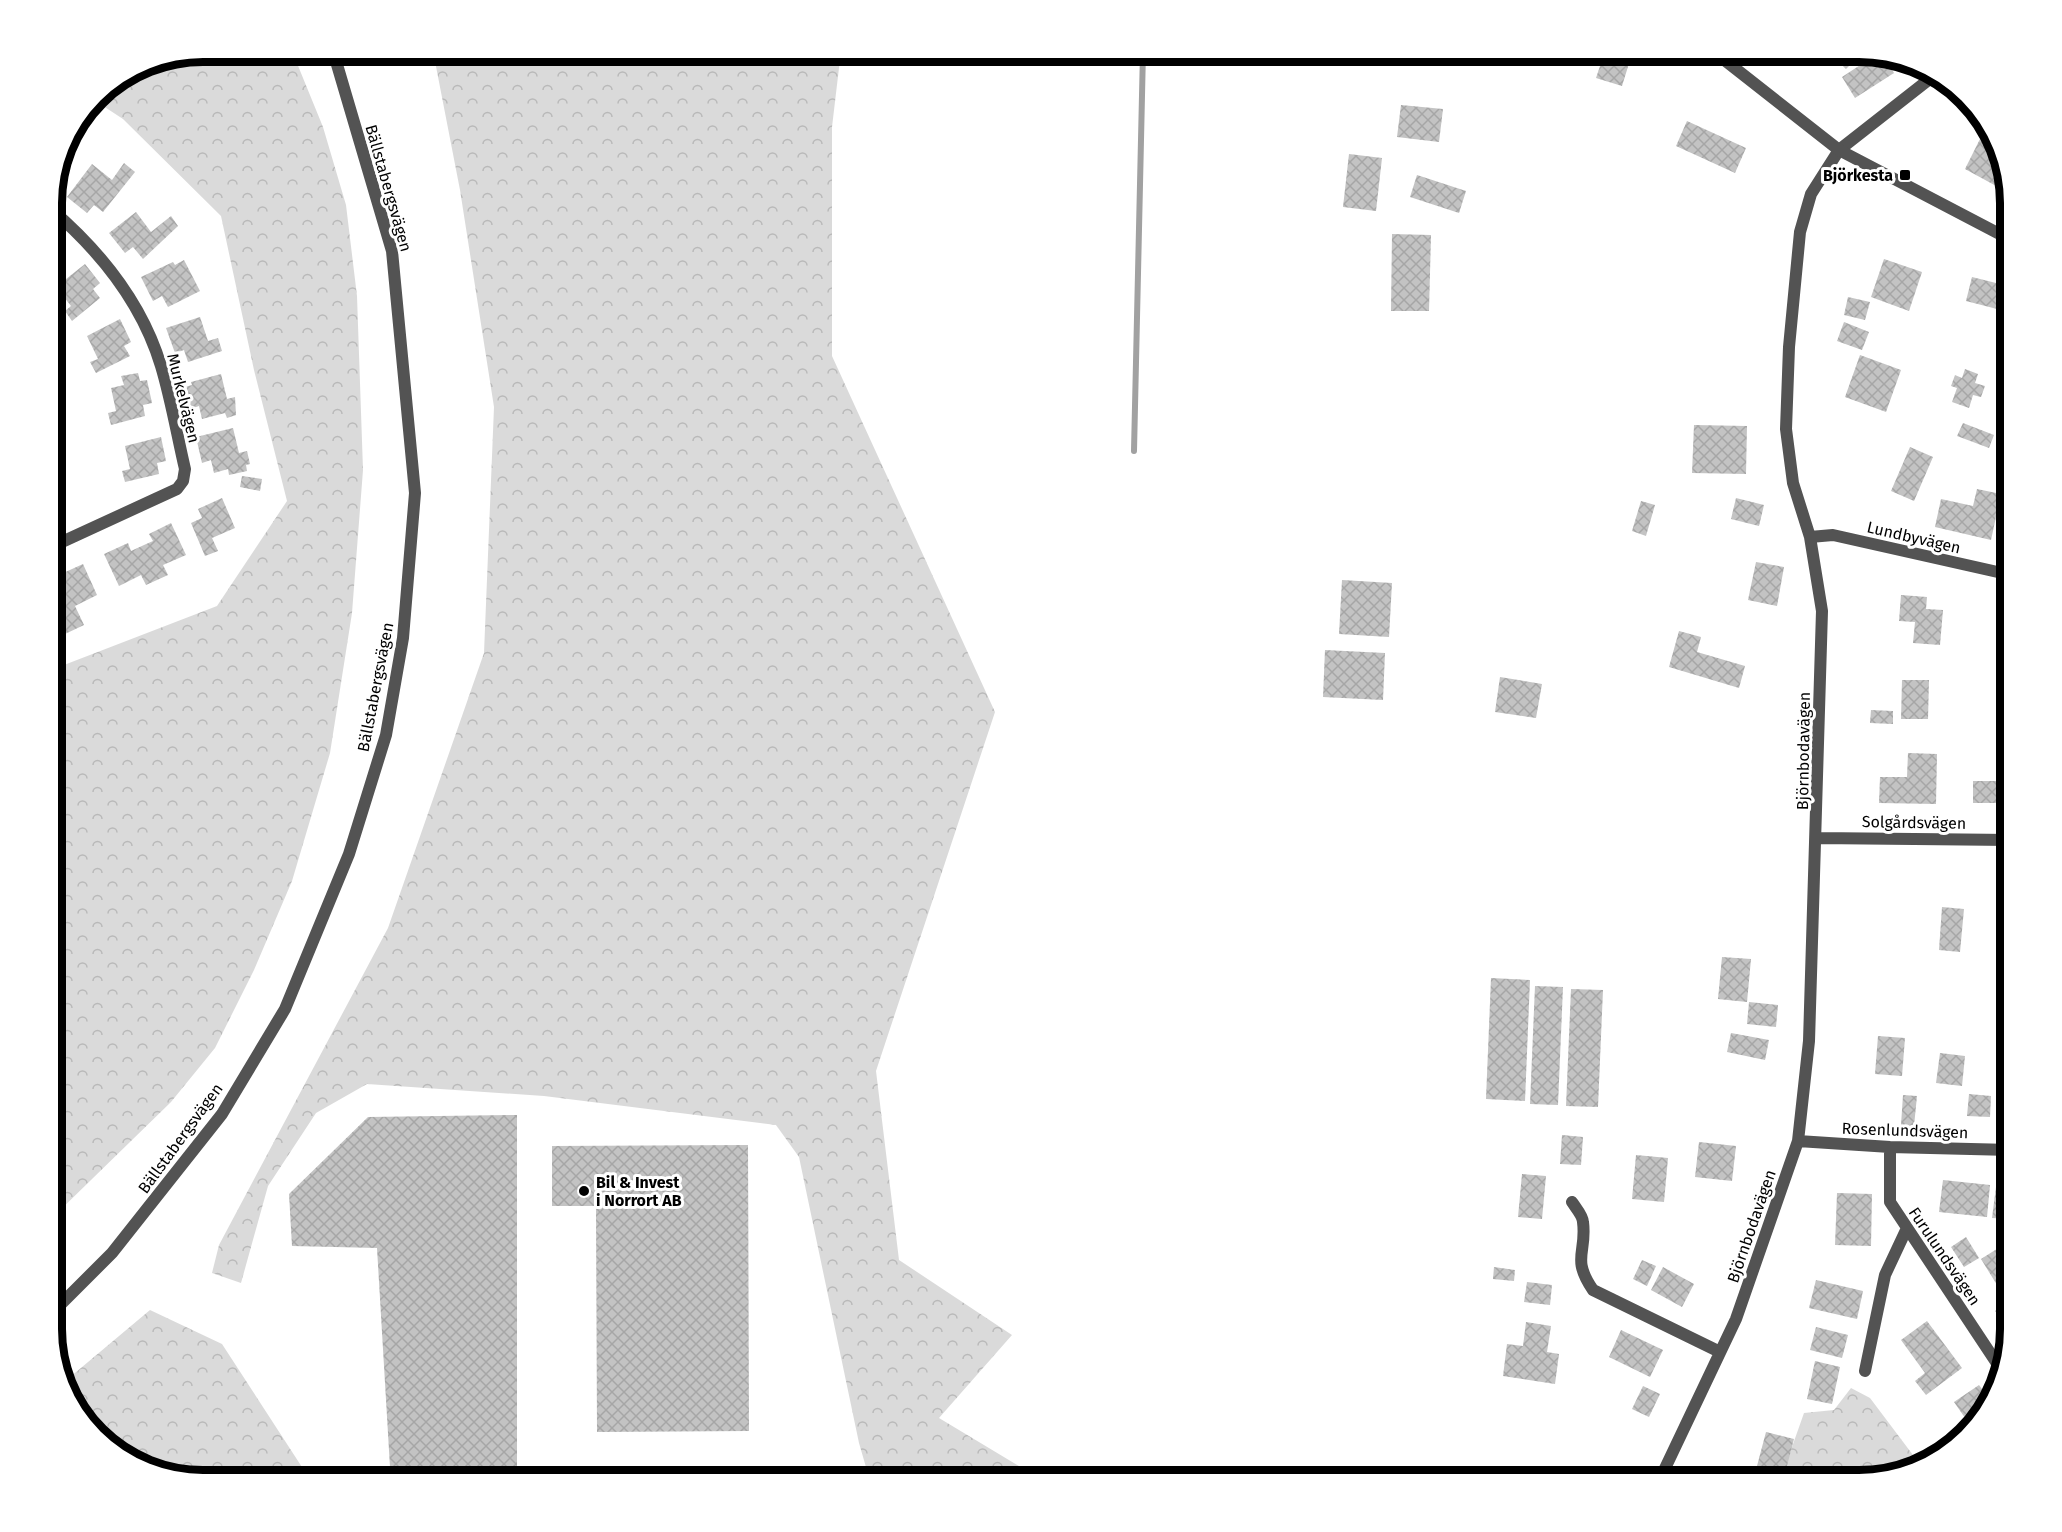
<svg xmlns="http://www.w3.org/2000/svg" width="2062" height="1532" font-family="'Fira Sans',sans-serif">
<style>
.forest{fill:url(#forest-crowns)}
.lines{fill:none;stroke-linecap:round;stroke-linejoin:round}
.stream{stroke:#a1a1a1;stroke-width:6}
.building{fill:url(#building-cross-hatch)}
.minor{stroke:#535353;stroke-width:12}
.tertiary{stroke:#535353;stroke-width:12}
.poi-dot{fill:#000;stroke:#fff;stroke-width:2}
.labels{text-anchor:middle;stroke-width:6;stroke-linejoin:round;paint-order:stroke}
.poi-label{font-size:16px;font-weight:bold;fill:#000;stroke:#fff;text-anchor:end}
.street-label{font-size:16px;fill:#000;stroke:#fff}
.rim{fill:none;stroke:#000;stroke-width:8}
</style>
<defs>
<pattern id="forest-crowns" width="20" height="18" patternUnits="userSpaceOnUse" patternTransform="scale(1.5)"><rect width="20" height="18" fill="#dadada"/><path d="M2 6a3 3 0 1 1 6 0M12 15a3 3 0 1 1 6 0" fill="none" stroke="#b9b9b9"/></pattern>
<pattern id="building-cross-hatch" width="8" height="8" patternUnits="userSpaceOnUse" patternTransform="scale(1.5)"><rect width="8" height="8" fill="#c3c3c3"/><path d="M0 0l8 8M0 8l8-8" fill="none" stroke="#a6a6a6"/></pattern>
</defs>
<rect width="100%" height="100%" fill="#fff"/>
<!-- forest -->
<path class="forest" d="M 202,51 L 292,51 L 323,127 L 346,205 L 357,296 L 363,470 L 352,613 L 330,753 L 292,881 L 254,970 L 215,1048 L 171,1102 L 51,1219 L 51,670 L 217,606 L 287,501 L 254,370 L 221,216 L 123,119 L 94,100 C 120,65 163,59 202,51 Z
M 433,51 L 841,51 L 832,127 L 832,356 L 995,712 L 876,1071 L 899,1260 L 1012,1335 L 939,1418 L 1044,1481 L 870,1481 L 859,1443 L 799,1157 L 776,1125 L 544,1096 L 367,1084 L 316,1113 L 268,1186 L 241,1283 L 212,1273 L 219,1245 L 388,928 L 484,653 L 494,407 L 460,190 Z
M 150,1310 L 222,1344 L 311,1481 L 202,1481 L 153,1473 L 110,1449 L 67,1397 L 63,1383 Z
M 1851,1388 L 1870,1398 L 1922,1467 C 1900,1472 1853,1489 1834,1475 L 1830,1481 L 1780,1481 L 1804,1413 L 1834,1410 Z"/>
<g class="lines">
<!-- stream -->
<path class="stream" d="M 1134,451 L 1143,51"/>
</g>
<!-- building -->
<path class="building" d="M 1605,51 L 1631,57 L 1622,86 L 1596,78 Z
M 1828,51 L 1860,51 L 1863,52 L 1846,69 Z
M 1877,54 L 1883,55 L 1894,73 L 1855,98 L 1842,77 Z
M 1401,105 L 1443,109 L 1439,142 L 1397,137 Z
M 1687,121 L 1746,148 L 1735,173 L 1676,146 Z
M 73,127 L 84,133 L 61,178 L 56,176 L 65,140 Z
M 1981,137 L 1998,146 L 2009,193 L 1965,169 Z
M 1349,154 L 1382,158 L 1376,211 L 1343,207 Z
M 124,163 L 135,172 L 103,212 L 94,205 L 87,213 L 67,197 L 92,164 L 112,180 Z
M 1417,175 L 1466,191 L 1459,213 L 1410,197 Z
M 136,212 L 151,232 L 171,216 L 178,226 L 143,259 L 133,247 L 125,253 L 109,233 Z
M 1392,234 L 1431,235 L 1429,311 L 1391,311 Z
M 1884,259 L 1922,272 L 1909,311 L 1871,297 Z
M 184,260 L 200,291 L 168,307 L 162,296 L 153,301 L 141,277 L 173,262 L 175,265 Z
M 85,264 L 100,283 L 93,289 L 100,298 L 72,321 L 65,311 L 71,306 L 56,287 Z
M 1972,277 L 2004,285 L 1997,309 L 1966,301 Z
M 1848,297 L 1870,302 L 1865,320 L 1844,315 Z
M 200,317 L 208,341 L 218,338 L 222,351 L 188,362 L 184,350 L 175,353 L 166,328 Z
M 120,319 L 131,342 L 124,346 L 130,356 L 96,373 L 90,362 L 98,359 L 87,336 Z
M 1844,322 L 1869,332 L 1862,350 L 1837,341 Z
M 1860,355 L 1901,370 L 1886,412 L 1845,397 Z
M 1965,369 L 1978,374 L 1975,383 L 1985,386 L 1981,397 L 1973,395 L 1969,408 L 1952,402 L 1957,388 L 1951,386 L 1955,375 L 1962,378 Z
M 138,373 L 140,381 L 147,380 L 152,403 L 143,405 L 145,416 L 111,425 L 108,413 L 116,411 L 111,388 L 124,385 L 121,376 Z
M 221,374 L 227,399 L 235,397 L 236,415 L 227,418 L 225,413 L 202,419 L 199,406 L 190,409 L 185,387 L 192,385 L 191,382 Z
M 1963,423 L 1994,435 L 1989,448 L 1957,436 Z
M 1694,425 L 1747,426 L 1746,474 L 1692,473 Z
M 233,428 L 239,453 L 247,451 L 250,464 L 246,465 L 247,471 L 229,475 L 228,469 L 214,473 L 211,460 L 202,463 L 196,437 Z
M 161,437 L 166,461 L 157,463 L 159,474 L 125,482 L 122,471 L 130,469 L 125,446 Z
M 1910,447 L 1933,457 L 1914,501 L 1891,491 Z
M 242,476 L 262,479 L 260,491 L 240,487 Z
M 1977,489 L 2001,494 L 1991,540 L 1935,527 L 1941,499 L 1973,506 Z
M 222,498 L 235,528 L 212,538 L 218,551 L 205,556 L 191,523 L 202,518 L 198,509 Z
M 1736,498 L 1764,505 L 1759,526 L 1731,519 Z
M 1641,501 L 1655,505 L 1646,536 L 1632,531 Z
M 171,523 L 186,555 L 163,565 L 168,575 L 146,585 L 141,575 L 119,586 L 104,554 L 128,543 L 131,551 L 144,545 L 153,541 L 149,534 Z
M 1756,562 L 1784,567 L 1777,606 L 1748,600 Z
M 83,564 L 97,595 L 75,606 L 84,625 L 65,634 L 60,623 L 57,625 L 51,616 L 51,587 L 64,581 L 61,574 Z
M 1342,580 L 1392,583 L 1389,637 L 1339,634 Z
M 1901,595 L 1927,597 L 1926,609 L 1943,610 L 1940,645 L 1913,643 L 1915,622 L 1899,621 Z
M 1679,631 L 1701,637 L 1697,652 L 1745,666 L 1739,688 L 1669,667 Z
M 1325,650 L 1385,653 L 1383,700 L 1323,697 Z
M 1500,677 L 1542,684 L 1536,718 L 1495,712 Z
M 2001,679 L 2011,682 L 2011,702 L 1996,698 Z
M 1902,680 L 1929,680 L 1928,719 L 1901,719 Z
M 1871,710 L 1893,711 L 1893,724 L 1870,723 Z
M 1908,753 L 1937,754 L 1936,804 L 1879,803 L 1880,777 L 1907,777 Z
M 2006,766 L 2011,766 L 2011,812 L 2003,812 L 2003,803 L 1973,803 L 1973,781 L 2006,781 Z
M 1942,907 L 1964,909 L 1960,952 L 1939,950 Z
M 1722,957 L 1751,959 L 1747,1002 L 1718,999 Z
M 1491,978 L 1530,980 L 1525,1101 L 1486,1099 Z
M 1535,986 L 1563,987 L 1558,1105 L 1530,1104 Z
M 1571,989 L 1603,990 L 1598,1107 L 1566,1106 Z
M 1749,1002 L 1778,1005 L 1776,1027 L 1747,1024 Z
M 1731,1033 L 1769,1040 L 1765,1060 L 1727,1052 Z
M 1878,1036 L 1905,1038 L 1902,1076 L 1875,1074 Z
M 1940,1053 L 1965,1056 L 1962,1086 L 1936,1083 Z
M 1969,1094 L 1991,1096 L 1990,1117 L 1967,1116 Z
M 1903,1095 L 1917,1096 L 1914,1126 L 1901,1125 Z
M 517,1115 L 517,1467 L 390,1467 L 377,1248 L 292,1246 L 289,1194 L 368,1117 Z
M 1562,1135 L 1583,1137 L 1581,1165 L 1560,1164 Z
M 1699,1142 L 1736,1146 L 1732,1181 L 1695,1177 Z
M 748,1145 L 749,1431 L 597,1432 L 596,1206 L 552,1206 L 552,1146 Z
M 1636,1155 L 1668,1158 L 1664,1202 L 1632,1199 Z
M 1522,1174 L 1546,1176 L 1542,1219 L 1518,1217 Z
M 1943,1180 L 1990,1185 L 1987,1217 L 1939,1212 Z
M 1996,1187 L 2011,1189 L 2008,1219 L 1992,1218 Z
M 1837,1193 L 1872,1194 L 1871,1246 L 1835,1245 Z
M 1966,1237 L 1979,1258 L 1964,1267 L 1951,1247 Z
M 2011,1240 L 2011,1276 L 1997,1285 L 1981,1259 Z
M 1642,1260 L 1656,1266 L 1647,1286 L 1633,1279 Z
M 1494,1267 L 1515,1270 L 1514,1281 L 1493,1279 Z
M 1663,1267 L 1694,1284 L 1682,1307 L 1651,1290 Z
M 1816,1280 L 1863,1291 L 1857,1319 L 1809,1308 Z
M 1527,1282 L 1552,1285 L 1550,1305 L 1524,1302 Z
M 2011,1297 L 2011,1309 L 2001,1317 L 1995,1311 Z
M 1927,1321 L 1962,1368 L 1926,1395 L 1915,1381 L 1925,1373 L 1901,1340 Z
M 1526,1322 L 1551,1326 L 1547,1352 L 1559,1354 L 1555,1384 L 1503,1376 L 1507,1344 L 1523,1346 Z
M 1816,1327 L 1848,1335 L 1842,1358 L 1810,1350 Z
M 1621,1330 L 1663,1350 L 1650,1377 L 1609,1357 Z
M 1815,1361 L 1840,1367 L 1832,1404 L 1807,1399 Z
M 1979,1385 L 1991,1401 L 1980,1422 L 1972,1428 L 1954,1402 Z
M 1643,1386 L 1660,1394 L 1649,1417 L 1632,1409 Z
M 1766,1432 L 1794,1439 L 1783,1481 L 1753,1481 Z"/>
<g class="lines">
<!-- minor -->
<path class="minor" d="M 1810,537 L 1833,535 L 2011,575
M 51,547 L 177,489 L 183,481 L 185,469 C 177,435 171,399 161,366 C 142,303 100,251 51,209
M 1817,838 L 2011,840
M 1798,1141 L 1890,1147 L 2011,1150
M 1890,1147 L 1890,1202 L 2004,1374
M 1572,1202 C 1576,1208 1583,1216 1583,1222 C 1587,1253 1571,1258 1593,1290 L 1720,1352
M 1865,1371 L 1885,1275 L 1907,1228
M 1659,1481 L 1736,1319 L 1798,1141 L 1809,1041 L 1822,611 L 1810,537 L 1793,483 L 1786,429 L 1789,347 L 1800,232 L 1811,194 L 1839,150 L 1936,74"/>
<!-- tertiary -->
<path class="tertiary" d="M 1713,51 L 1839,150 L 2011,240
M 51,1314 L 112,1253 L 222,1114 L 285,1009 L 349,854 L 386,735 L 403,638 L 415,493 L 392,251 L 333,51"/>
</g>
<!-- markers -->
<g class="poi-dot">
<rect x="1899" y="169" width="12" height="12" rx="3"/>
<circle cx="584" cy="1191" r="6"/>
</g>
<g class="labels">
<!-- poi labels -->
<g class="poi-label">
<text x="1893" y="181">Björkesta</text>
<text x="596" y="1188" text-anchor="start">Bil &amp; Invest<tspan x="596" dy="18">i Norrort AB</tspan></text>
</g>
<!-- street labels -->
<g class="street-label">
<text transform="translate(389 188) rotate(74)" y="6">Bällstabergsvägen</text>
<text transform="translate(184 398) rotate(76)" y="6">Murkelvägen</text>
<text transform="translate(1914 537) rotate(13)" y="6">Lundbyvägen</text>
<text transform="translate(375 687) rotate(-79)" y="6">Bällstabergsvägen</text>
<text transform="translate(1803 751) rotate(-89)" y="6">Björnbodavägen</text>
<text transform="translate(1914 822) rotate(1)" y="6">Solgårdsvägen</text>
<text transform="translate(1905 1130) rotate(2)" y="6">Rosenlundsvägen</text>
<text transform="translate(180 1138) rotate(-54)" y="6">Bällstabergsvägen</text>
<text transform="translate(1751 1226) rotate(-71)" y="6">Björnbodavägen</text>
<text transform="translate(1945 1256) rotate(56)" y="6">Furulundsvägen</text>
</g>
</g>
<!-- crop -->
<path d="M0 0H2062V1532H0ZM203 62H1859A141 141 0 0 1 2000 203V1329A141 141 0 0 1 1859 1470H203A141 141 0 0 1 62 1329V203A141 141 0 0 1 203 62Z" fill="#fff" fill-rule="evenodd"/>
<path class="rim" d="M203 62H1859A141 141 0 0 1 2000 203V1329A141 141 0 0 1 1859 1470H203A141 141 0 0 1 62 1329V203A141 141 0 0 1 203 62Z"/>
</svg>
